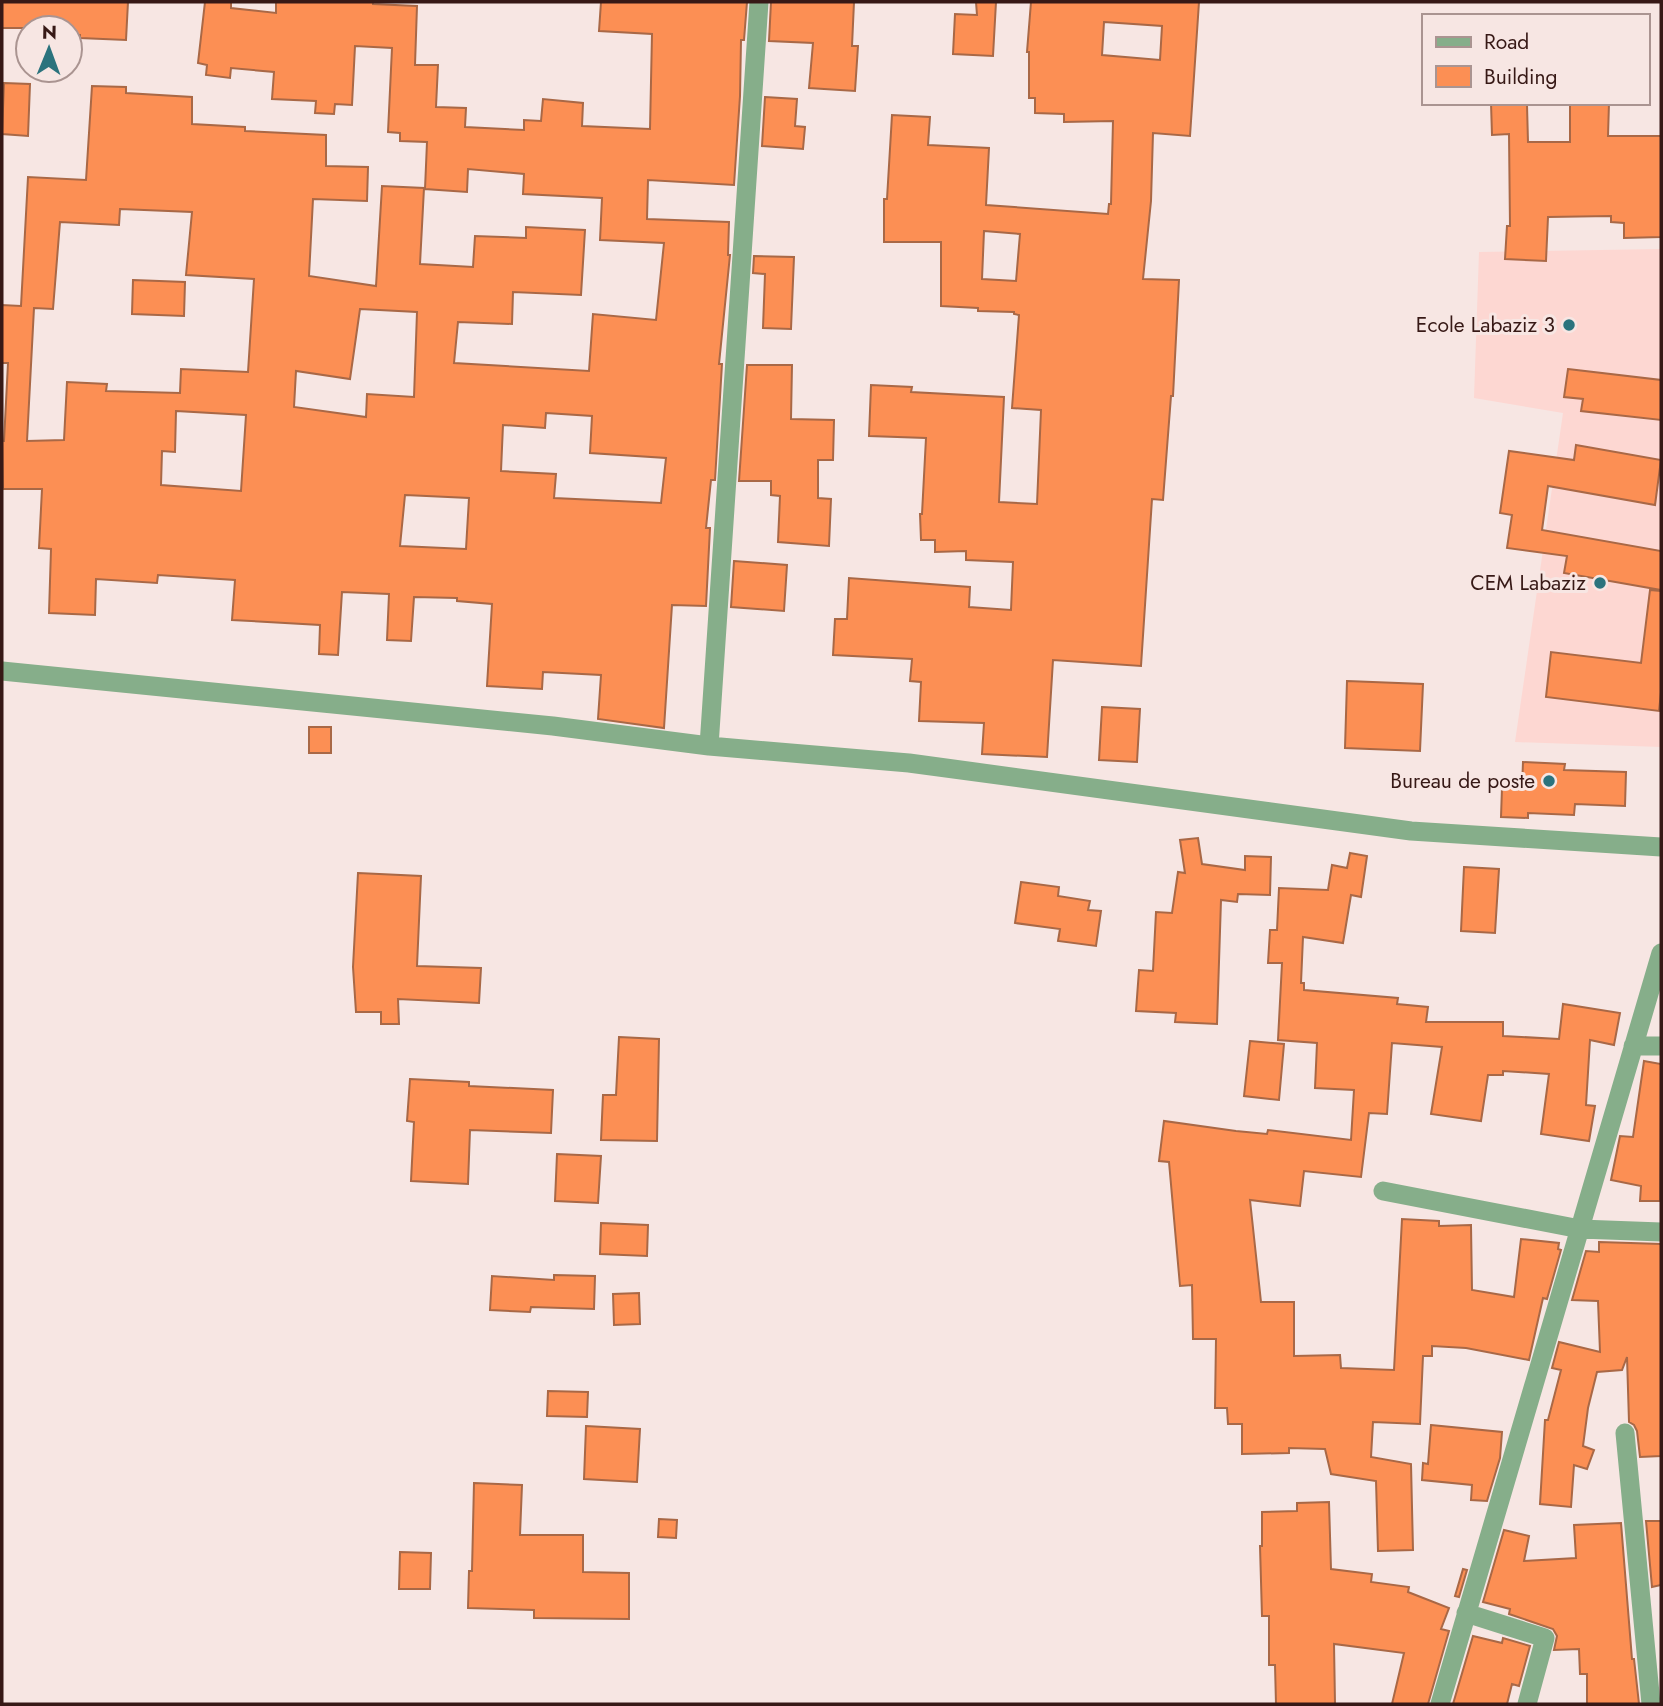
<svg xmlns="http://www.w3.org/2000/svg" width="1663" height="1706" font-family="Jost,sans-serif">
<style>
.built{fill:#fdd7d2}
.building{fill:#fc8f54;stroke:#a96846;stroke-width:2;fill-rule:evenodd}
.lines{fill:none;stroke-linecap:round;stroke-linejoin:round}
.minor{stroke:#86ae8a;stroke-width:19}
.poi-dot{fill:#2b737d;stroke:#f7e6e3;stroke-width:2.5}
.labels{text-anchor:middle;stroke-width:6;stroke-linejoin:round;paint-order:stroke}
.poi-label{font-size:21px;fill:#371916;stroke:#f7e6e3;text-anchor:end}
</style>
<rect width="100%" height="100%" fill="#f7e6e3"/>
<!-- built -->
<path class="built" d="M 1661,249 L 1661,747 L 1515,742 L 1563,413 L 1474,398 L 1479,252 Z"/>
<!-- building -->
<path class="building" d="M 2,2 L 128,2 L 126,40 L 80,38 L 80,35 L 70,35 L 70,28 L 2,28 Z
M 205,2 L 231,2 L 231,8 L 276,13 L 276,2 L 373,2 L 373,4 L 417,6 L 415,65 L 438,65 L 436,107 L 466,108 L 465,127 L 524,130 L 524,120 L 541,121 L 543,99 L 583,103 L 582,126 L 650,129 L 652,34 L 599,31 L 601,2 L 747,2 L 744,40 L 741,40 L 740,96 L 734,185 L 648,180 L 647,219 L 729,222 L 728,255 L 730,255 L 719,364 L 722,364 L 715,480 L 711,480 L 706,528 L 710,528 L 706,606 L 672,605 L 664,728 L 598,719 L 601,675 L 543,672 L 542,689 L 487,686 L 492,604 L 457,601 L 457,598 L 414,597 L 411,641 L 387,640 L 389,594 L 342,592 L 338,655 L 319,654 L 320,625 L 232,620 L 235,580 L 158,575 L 157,583 L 96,579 L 95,615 L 49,613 L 51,549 L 39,548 L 42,489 L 3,489 L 2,441 L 4,441 L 8,363 L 2,363 L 2,305 L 21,306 L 28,177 L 86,180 L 92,86 L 126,87 L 126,93 L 192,97 L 192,124 L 245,127 L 245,131 L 326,135 L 326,166 L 368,167 L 367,201 L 313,199 L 309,276 L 376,286 L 382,186 L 424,188 L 420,264 L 473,267 L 475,236 L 526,238 L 526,227 L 585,230 L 581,295 L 513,292 L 512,324 L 458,322 L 454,363 L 589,371 L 593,314 L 656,320 L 664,243 L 600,240 L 602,198 L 523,194 L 524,174 L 468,169 L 467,192 L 425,189 L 427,142 L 400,141 L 400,133 L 388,132 L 392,48 L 355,46 L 352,105 L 335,104 L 334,114 L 315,113 L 316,101 L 272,99 L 274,72 L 231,68 L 230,78 L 206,75 L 207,65 L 198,63 ZM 120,209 L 192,212 L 186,275 L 254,279 L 248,372 L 181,369 L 180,393 L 106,391 L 107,384 L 67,382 L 64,440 L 27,441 L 34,308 L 53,309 L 60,222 L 119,225 ZM 360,309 L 417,312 L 414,397 L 367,394 L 366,417 L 294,407 L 296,371 L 350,379 ZM 176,411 L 246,415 L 241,491 L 161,485 L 162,451 L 175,452 ZM 546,413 L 592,416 L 590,453 L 666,458 L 661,503 L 554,498 L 556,474 L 501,471 L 503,425 L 545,428 ZM 405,495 L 469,498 L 466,549 L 400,546 Z
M 771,2 L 854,2 L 852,46 L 858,46 L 855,91 L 809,88 L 813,43 L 769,41 Z
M 976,2 L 996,2 L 993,56 L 953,54 L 955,14 L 977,15 Z
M 1031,2 L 1199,2 L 1190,136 L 1153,133 L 1151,201 L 1143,279 L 1179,280 L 1173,396 L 1171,396 L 1163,500 L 1152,499 L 1141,666 L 1053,660 L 1047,757 L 982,754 L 984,723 L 919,721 L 921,682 L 910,681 L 912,659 L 833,655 L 835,619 L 847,619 L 849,578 L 970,587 L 969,607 L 1011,610 L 1013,562 L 966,560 L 966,551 L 935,552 L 935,540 L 921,540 L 920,514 L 922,514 L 926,438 L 869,436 L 871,385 L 912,387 L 911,392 L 1004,397 L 999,502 L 1037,504 L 1041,410 L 1012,408 L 1019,315 L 1014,314 L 1014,312 L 978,311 L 978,308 L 941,306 L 941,242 L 884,242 L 884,199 L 887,199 L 892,115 L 930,117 L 928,145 L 989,148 L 986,205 L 1108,214 L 1109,204 L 1111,204 L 1113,121 L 1064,122 L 1064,114 L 1035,113 L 1035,98 L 1029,98 L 1029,52 L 1027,52 ZM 1104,22 L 1162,26 L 1160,60 L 1102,55 ZM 984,231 L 1020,234 L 1016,281 L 982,279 Z
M 4,83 L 30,84 L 28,136 L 2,134 Z
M 765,97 L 797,99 L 795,126 L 805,127 L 803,149 L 762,146 Z
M 1491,103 L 1527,105 L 1528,142 L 1570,142 L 1570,103 L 1609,103 L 1608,136 L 1661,136 L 1661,237 L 1624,238 L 1624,223 L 1611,222 L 1611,216 L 1548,217 L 1546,261 L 1505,259 L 1507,226 L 1510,226 L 1509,134 L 1492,135 Z
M 754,256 L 794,257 L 791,329 L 763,328 L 765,274 L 753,273 Z
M 133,280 L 185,282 L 184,316 L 132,314 Z
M 747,365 L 792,365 L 791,419 L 834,420 L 833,460 L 818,460 L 818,498 L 831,499 L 829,546 L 778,542 L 780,496 L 771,495 L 771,481 L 739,481 Z
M 1568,369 L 1661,380 L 1661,420 L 1581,411 L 1583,399 L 1564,397 Z
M 1576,445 L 1661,460 L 1655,505 L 1548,486 L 1542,530 L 1661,551 L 1661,590 L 1564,573 L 1567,556 L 1507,548 L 1512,515 L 1500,513 L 1509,451 L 1574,460 Z
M 734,561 L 787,565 L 784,611 L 731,607 Z
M 1650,590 L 1661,591 L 1661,692 L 1659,711 L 1546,697 L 1551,652 L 1641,663 Z
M 1347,681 L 1423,684 L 1420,751 L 1345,748 Z
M 1102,707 L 1140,709 L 1137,762 L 1099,760 Z
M 309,727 L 331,727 L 331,753 L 309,753 Z
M 1523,762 L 1565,764 L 1564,770 L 1626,772 L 1625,806 L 1575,804 L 1574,815 L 1528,813 L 1528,818 L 1501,817 L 1502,788 L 1522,788 Z
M 1198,838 L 1202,864 L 1245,870 L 1245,856 L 1271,857 L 1270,895 L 1238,894 L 1237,902 L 1221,900 L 1217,1024 L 1175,1022 L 1176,1013 L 1136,1011 L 1139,970 L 1153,971 L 1156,912 L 1172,913 L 1178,872 L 1185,873 L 1180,840 Z
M 1350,853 L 1367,856 L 1361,897 L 1351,895 L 1343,943 L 1303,937 L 1301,983 L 1304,983 L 1304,990 L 1398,998 L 1397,1004 L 1428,1007 L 1426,1022 L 1503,1022 L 1503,1036 L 1559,1039 L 1563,1004 L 1620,1013 L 1614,1045 L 1590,1040 L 1586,1105 L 1595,1106 L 1589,1141 L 1541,1134 L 1549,1074 L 1503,1071 L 1503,1075 L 1488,1075 L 1481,1121 L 1431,1114 L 1442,1047 L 1392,1043 L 1387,1114 L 1369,1113 L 1361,1177 L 1304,1171 L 1300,1206 L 1250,1200 L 1261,1302 L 1294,1302 L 1294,1356 L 1340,1355 L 1341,1368 L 1394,1370 L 1402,1219 L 1439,1221 L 1439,1226 L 1471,1225 L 1472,1290 L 1514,1297 L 1521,1239 L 1559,1243 L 1558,1249 L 1561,1250 L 1547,1299 L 1543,1298 L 1529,1360 L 1466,1348 L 1432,1346 L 1432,1356 L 1423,1356 L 1420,1424 L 1373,1422 L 1371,1457 L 1411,1464 L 1413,1550 L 1378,1551 L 1376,1481 L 1331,1474 L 1325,1449 L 1289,1448 L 1289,1453 L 1242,1454 L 1242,1424 L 1228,1424 L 1227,1408 L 1215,1408 L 1216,1339 L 1193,1339 L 1192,1285 L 1180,1286 L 1169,1162 L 1159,1161 L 1164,1121 L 1236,1131 L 1267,1134 L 1268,1130 L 1351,1140 L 1354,1090 L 1315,1088 L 1317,1043 L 1278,1040 L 1282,963 L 1268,963 L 1270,930 L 1277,930 L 1279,888 L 1328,890 L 1332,865 L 1347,868 Z
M 1464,867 L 1499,869 L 1495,933 L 1461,931 Z
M 358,873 L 421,876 L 417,966 L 481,968 L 479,1003 L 398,999 L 399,1024 L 381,1024 L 381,1012 L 356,1012 L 353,967 Z
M 1021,882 L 1059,887 L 1058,896 L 1090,901 L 1088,910 L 1101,911 L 1096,946 L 1058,941 L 1060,929 L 1015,923 Z
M 619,1037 L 659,1039 L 657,1141 L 601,1140 L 603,1095 L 616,1095 Z
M 1250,1041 L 1284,1044 L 1279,1100 L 1244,1096 Z
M 1644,1061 L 1661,1064 L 1660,1201 L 1640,1201 L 1641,1186 L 1611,1180 L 1620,1136 L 1633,1137 Z
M 410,1079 L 469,1082 L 469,1086 L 553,1090 L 551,1133 L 470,1130 L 468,1184 L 411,1181 L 414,1122 L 407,1121 Z
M 557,1154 L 601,1156 L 598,1203 L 555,1201 Z
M 601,1223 L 648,1225 L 647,1256 L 600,1254 Z
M 1599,1242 L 1661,1244 L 1661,1456 L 1640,1457 L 1637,1431 L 1634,1425 L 1629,1422 L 1627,1357 L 1622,1370 L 1597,1372 L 1588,1408 L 1583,1446 L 1594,1450 L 1587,1469 L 1574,1465 L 1571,1507 L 1540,1504 L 1545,1420 L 1548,1420 L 1561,1370 L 1552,1368 L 1559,1342 L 1600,1352 L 1598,1301 L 1572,1300 L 1586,1251 L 1599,1252 Z
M 554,1275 L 595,1276 L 594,1309 L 531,1307 L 530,1312 L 490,1310 L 492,1276 L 554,1280 Z
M 639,1293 L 640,1324 L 614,1325 L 613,1294 Z
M 548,1391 L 588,1392 L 587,1417 L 547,1416 Z
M 1431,1425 L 1502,1432 L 1500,1458 L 1487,1501 L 1471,1500 L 1472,1485 L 1422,1480 L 1423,1463 L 1428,1464 Z
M 586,1426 L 640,1429 L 637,1482 L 584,1479 Z
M 474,1483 L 522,1485 L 520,1535 L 583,1535 L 583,1572 L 629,1573 L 629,1619 L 534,1618 L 534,1610 L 468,1608 L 469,1571 L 472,1571 Z
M 1329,1502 L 1331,1569 L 1372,1574 L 1371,1582 L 1409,1587 L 1408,1592 L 1449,1608 L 1441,1629 L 1449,1631 L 1428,1704 L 1392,1704 L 1404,1653 L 1334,1644 L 1335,1704 L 1276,1704 L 1275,1665 L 1269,1665 L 1269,1616 L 1262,1616 L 1260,1546 L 1262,1546 L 1262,1512 L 1297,1511 L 1297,1503 Z
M 659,1519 L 677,1520 L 676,1538 L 658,1537 Z
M 1646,1521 L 1661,1521 L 1661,1585 L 1652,1587 Z
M 1621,1523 L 1632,1659 L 1634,1659 L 1639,1704 L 1587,1704 L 1587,1674 L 1580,1674 L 1579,1649 L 1554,1650 L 1557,1636 L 1553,1629 L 1509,1614 L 1510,1609 L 1483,1602 L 1504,1530 L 1529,1536 L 1524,1561 L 1576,1558 L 1574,1525 Z
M 400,1552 L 431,1553 L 430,1589 L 399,1589 Z
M 1463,1569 L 1467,1570 L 1459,1597 L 1455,1596 Z
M 1473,1636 L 1502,1643 L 1503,1638 L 1530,1646 L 1519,1686 L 1512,1684 L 1507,1704 L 1453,1704 Z"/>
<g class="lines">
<!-- minor -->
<path class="minor" d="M 2,671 L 553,726 L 709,746 L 909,763 L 1411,831 L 1661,847
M 709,746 L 759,2
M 1633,1046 L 1661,1046
M 1383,1191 L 1580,1229 L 1661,1232
M 1625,1433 L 1651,1704
M 1466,1613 L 1545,1638 L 1527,1704
M 1440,1704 L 1661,953"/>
</g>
<!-- markers -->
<g class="poi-dot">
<circle cx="1569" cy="325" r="7"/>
<circle cx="1600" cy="583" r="7"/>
<circle cx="1549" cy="781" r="7"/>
</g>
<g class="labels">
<!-- poi labels -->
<g class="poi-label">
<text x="1555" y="332">Ecole Labaziz 3</text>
<text x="1586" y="590">CEM Labaziz</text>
<text x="1535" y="788">Bureau de poste</text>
</g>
</g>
<!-- border -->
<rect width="1663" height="1706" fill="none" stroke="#371916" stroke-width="7"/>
<!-- legend -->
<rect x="1422" y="14" width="228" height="91" fill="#f7e6e3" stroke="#aa9491" stroke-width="2"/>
<rect x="1436" y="37" width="35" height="10" fill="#86ae8a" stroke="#aa9491" stroke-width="2"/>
<text x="1484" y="49" font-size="21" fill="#371916">Road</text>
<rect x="1436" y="66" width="35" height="21" fill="#fc8f54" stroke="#aa9491" stroke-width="2"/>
<text x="1484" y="84" font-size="21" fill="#371916">Building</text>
<!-- north arrow -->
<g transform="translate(49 49) rotate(1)"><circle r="33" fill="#f7e6e3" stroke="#aa9491" stroke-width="2"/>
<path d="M0-5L12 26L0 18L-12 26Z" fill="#2b737d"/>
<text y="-10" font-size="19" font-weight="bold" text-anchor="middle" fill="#371916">N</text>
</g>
</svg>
